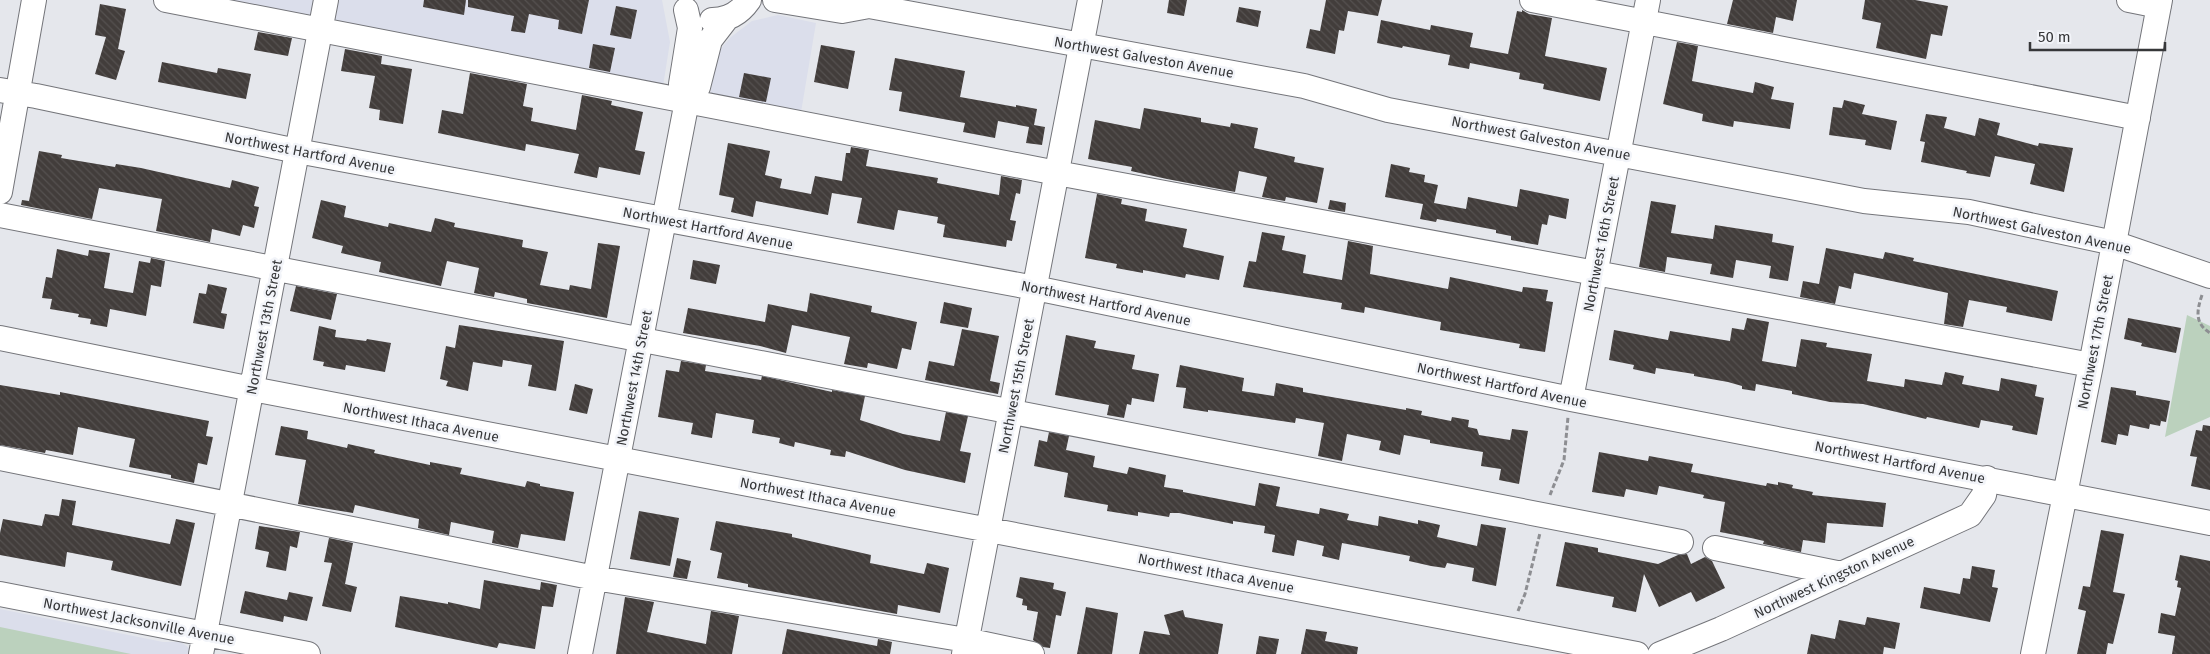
<svg xmlns="http://www.w3.org/2000/svg" width="2210" height="654" font-family="'Fira Sans',sans-serif">
<style>
.built{fill:#dbdeeb}
.green{fill:#bbd1bd}
.building{fill:url(#building-back-hatch)}
.lines{fill:none;stroke-linecap:round;stroke-linejoin:round}
.minor-casing{stroke:#74757a;stroke-width:26}
.path{stroke:#8d8e92;stroke-width:3;stroke-dasharray:5 2.5;stroke-linecap:butt}
.minor{stroke:#fff;stroke-width:24}
.labels{text-anchor:middle;stroke-width:5;stroke-linejoin:round;paint-order:stroke}
.street-label{font-size:14px;fill:#363739;stroke:#f2f4f9}
</style>
<defs>
<pattern id="building-back-hatch" width="6" height="6" patternUnits="userSpaceOnUse" patternTransform="scale(1.25)"><rect width="6" height="6" fill="#423d3b"/><path d="M-1 5l2 2M0 0l6 6M5-1l2 2" fill="none" stroke="#555150"/></pattern>
</defs>
<rect width="100%" height="100%" fill="#e5e7ec"/>
<!-- built -->
<path class="built" d="M 181,0 L 662,0 L 670,42 L 660,105 Z
M 778,15 L 816,23 L 798,130 L 707,114 L 717,53 L 731,37 L 752,21 Z
M 0,609 L 163,642 L 181,642 L 189,648 L 188,654 L 0,654 Z"/>
<!-- green -->
<path class="green" d="M 2187,315 L 2210,326 L 2210,417 L 2165,437 Z
M 0,627 L 131,654 L 0,654 Z"/>
<!-- building -->
<path class="building" d="M 424,0 L 466,0 L 464,15 L 423,7 Z
M 468,0 L 589,0 L 582,34 L 558,29 L 559,20 L 529,14 L 525,33 L 511,31 L 514,16 L 468,7 Z
M 1169,0 L 1187,0 L 1184,16 L 1167,13 Z
M 1326,0 L 1382,0 L 1378,16 L 1348,11 L 1344,31 L 1339,30 L 1335,54 L 1306,48 L 1310,29 L 1320,31 Z
M 1733,0 L 1797,0 L 1793,21 L 1776,17 L 1773,33 L 1727,24 Z
M 1865,0 L 1915,0 L 1948,6 L 1942,36 L 1931,34 L 1926,59 L 1876,48 L 1881,23 L 1862,19 Z
M 100,4 L 126,9 L 118,49 L 125,51 L 116,80 L 95,74 L 106,37 L 95,35 Z
M 616,6 L 637,10 L 631,39 L 610,35 Z
M 1239,7 L 1261,11 L 1258,27 L 1236,22 Z
M 1522,10 L 1529,14 L 1552,18 L 1545,56 L 1607,68 L 1600,101 L 1543,89 L 1544,84 L 1519,79 L 1520,73 L 1470,63 L 1469,69 L 1448,65 L 1450,55 L 1403,46 L 1402,48 L 1377,43 L 1381,20 L 1430,30 L 1431,25 L 1473,33 L 1470,47 L 1508,54 L 1517,11 L 1522,12 Z
M 258,32 L 292,38 L 288,56 L 254,50 Z
M 1677,42 L 1698,46 L 1692,81 L 1753,93 L 1755,82 L 1774,87 L 1771,99 L 1794,103 L 1790,129 L 1734,121 L 1733,127 L 1702,121 L 1703,114 L 1663,104 Z
M 593,44 L 615,48 L 610,72 L 589,68 Z
M 821,45 L 855,51 L 848,89 L 814,82 Z
M 345,49 L 382,56 L 381,64 L 412,69 L 403,124 L 379,120 L 380,110 L 369,108 L 375,76 L 341,71 Z
M 895,58 L 965,71 L 960,97 L 1016,107 L 1016,105 L 1037,109 L 1034,125 L 1045,127 L 1042,145 L 1026,143 L 1029,127 L 998,121 L 995,138 L 963,132 L 965,123 L 899,111 L 902,92 L 889,90 Z
M 162,62 L 217,73 L 218,68 L 251,74 L 246,99 L 158,82 Z
M 470,73 L 527,84 L 523,106 L 533,108 L 531,121 L 576,130 L 582,95 L 612,101 L 611,105 L 643,112 L 635,150 L 645,152 L 640,175 L 599,167 L 597,178 L 574,173 L 579,154 L 526,144 L 525,151 L 438,133 L 442,110 L 463,114 Z
M 744,73 L 771,78 L 766,102 L 739,97 Z
M 1844,100 L 1865,105 L 1862,114 L 1897,121 L 1891,150 L 1865,145 L 1866,140 L 1829,135 L 1833,107 L 1842,108 Z
M 1144,108 L 1201,118 L 1201,122 L 1230,127 L 1231,123 L 1258,128 L 1254,148 L 1295,157 L 1294,162 L 1324,168 L 1317,203 L 1286,197 L 1285,201 L 1262,197 L 1267,177 L 1239,171 L 1235,192 L 1167,179 L 1131,171 L 1132,167 L 1088,159 L 1095,120 L 1140,129 Z
M 1926,114 L 1947,117 L 1944,128 L 1975,136 L 1979,118 L 2000,123 L 1997,135 L 2038,146 L 2039,143 L 2073,148 L 2064,192 L 2030,184 L 2035,164 L 1995,156 L 1990,177 L 1966,173 L 1967,171 L 1921,162 L 1925,142 L 1920,141 Z
M 728,143 L 770,151 L 765,175 L 782,179 L 780,188 L 811,194 L 815,176 L 842,181 L 846,153 L 850,153 L 851,147 L 869,150 L 866,166 L 938,178 L 937,183 L 999,195 L 1001,176 L 1022,180 L 1020,194 L 1016,193 L 1010,220 L 1016,221 L 1012,241 L 1007,240 L 1006,247 L 943,237 L 945,225 L 937,223 L 938,217 L 898,210 L 894,230 L 857,223 L 862,198 L 832,193 L 828,215 L 756,201 L 753,217 L 731,212 L 734,198 L 719,195 Z
M 39,151 L 62,155 L 61,158 L 115,167 L 116,164 L 141,168 L 230,188 L 232,180 L 259,187 L 254,206 L 259,207 L 254,228 L 243,225 L 240,236 L 212,229 L 210,242 L 156,231 L 162,199 L 99,188 L 92,219 L 21,205 L 22,200 L 29,201 Z
M 1391,164 L 1410,168 L 1409,172 L 1425,175 L 1424,182 L 1438,185 L 1434,203 L 1466,209 L 1468,197 L 1517,207 L 1520,189 L 1569,199 L 1566,219 L 1549,215 L 1547,225 L 1542,224 L 1538,245 L 1511,240 L 1511,236 L 1496,233 L 1496,230 L 1437,219 L 1436,222 L 1420,219 L 1423,204 L 1385,197 Z
M 1097,194 L 1122,199 L 1121,204 L 1147,209 L 1145,221 L 1187,229 L 1183,247 L 1224,256 L 1219,280 L 1186,274 L 1185,278 L 1143,270 L 1143,273 L 1116,268 L 1117,264 L 1085,258 Z
M 321,200 L 346,206 L 344,217 L 388,227 L 389,223 L 431,232 L 435,218 L 455,223 L 454,227 L 523,240 L 522,247 L 548,252 L 540,285 L 569,290 L 570,285 L 591,289 L 598,243 L 620,246 L 607,318 L 527,303 L 527,299 L 495,292 L 494,297 L 474,293 L 479,268 L 447,261 L 441,286 L 379,272 L 381,262 L 341,253 L 343,246 L 312,238 Z
M 1330,200 L 1346,203 L 1345,212 L 1328,209 Z
M 1651,201 L 1676,205 L 1671,233 L 1713,239 L 1715,225 L 1773,234 L 1772,242 L 1794,246 L 1788,281 L 1769,278 L 1771,266 L 1736,260 L 1733,278 L 1710,274 L 1712,264 L 1667,257 L 1665,272 L 1639,267 Z
M 1262,232 L 1285,236 L 1282,250 L 1306,255 L 1303,273 L 1342,280 L 1348,241 L 1373,246 L 1370,274 L 1448,289 L 1450,277 L 1522,292 L 1523,287 L 1548,290 L 1546,301 L 1553,302 L 1545,352 L 1519,348 L 1520,344 L 1440,330 L 1441,322 L 1365,307 L 1364,313 L 1341,309 L 1342,303 L 1243,287 L 1249,261 L 1256,262 Z
M 1826,248 L 1883,259 L 1885,252 L 1914,258 L 1913,261 L 2058,291 L 2052,321 L 2006,312 L 2007,307 L 1969,300 L 1963,327 L 1944,324 L 1948,293 L 1854,273 L 1851,289 L 1839,286 L 1835,304 L 1800,297 L 1803,281 L 1819,284 Z
M 57,249 L 88,256 L 89,250 L 110,253 L 104,288 L 133,293 L 139,261 L 150,263 L 151,258 L 165,261 L 161,287 L 151,285 L 146,316 L 110,309 L 107,327 L 90,324 L 91,319 L 78,317 L 79,314 L 50,309 L 52,299 L 42,298 L 46,277 L 52,278 Z
M 693,260 L 720,265 L 716,284 L 690,279 Z
M 208,284 L 227,288 L 221,313 L 227,314 L 224,329 L 193,323 L 199,293 L 206,294 Z
M 296,286 L 337,294 L 331,320 L 290,311 Z
M 810,293 L 872,306 L 871,312 L 917,322 L 911,350 L 902,348 L 897,369 L 868,363 L 867,368 L 844,364 L 850,337 L 792,325 L 786,353 L 760,346 L 683,333 L 688,308 L 765,322 L 768,304 L 807,312 Z
M 944,302 L 972,308 L 968,328 L 940,323 Z
M 1747,318 L 1769,322 L 1762,361 L 1796,367 L 1801,339 L 1827,343 L 1826,347 L 1872,354 L 1867,381 L 1904,387 L 1905,379 L 1942,385 L 1945,372 L 1964,376 L 1962,384 L 1999,391 L 2001,378 L 2037,385 L 2035,396 L 2044,398 L 2037,435 L 2012,430 L 2013,426 L 1981,420 L 1979,428 L 1927,417 L 1926,419 L 1863,404 L 1830,402 L 1792,394 L 1792,391 L 1756,384 L 1755,391 L 1742,389 L 1742,386 L 1728,382 L 1694,376 L 1694,374 L 1656,368 L 1655,374 L 1633,369 L 1634,365 L 1609,360 L 1614,330 L 1668,340 L 1670,331 L 1730,341 L 1732,328 L 1744,330 Z
M 2128,318 L 2181,328 L 2176,353 L 2141,346 L 2142,343 L 2124,339 Z
M 459,325 L 564,341 L 556,391 L 528,386 L 532,365 L 503,360 L 502,367 L 473,362 L 468,391 L 446,386 L 448,381 L 440,379 L 446,346 L 455,348 Z
M 319,326 L 336,330 L 335,337 L 366,341 L 367,339 L 391,343 L 385,372 L 346,365 L 345,370 L 323,366 L 324,362 L 313,360 Z
M 962,329 L 999,336 L 990,381 L 1000,383 L 998,394 L 925,380 L 929,361 L 954,366 Z
M 1066,335 L 1096,341 L 1094,348 L 1135,355 L 1132,369 L 1159,374 L 1154,402 L 1132,398 L 1131,405 L 1127,404 L 1124,418 L 1107,415 L 1109,405 L 1055,395 Z
M 681,361 L 706,365 L 705,371 L 761,380 L 762,376 L 832,392 L 832,390 L 865,396 L 860,420 L 903,434 L 940,441 L 946,412 L 968,416 L 960,451 L 971,453 L 965,483 L 905,470 L 846,451 L 845,457 L 830,455 L 831,450 L 795,442 L 794,447 L 779,443 L 780,438 L 752,433 L 754,420 L 716,413 L 712,438 L 691,434 L 693,423 L 658,417 L 666,370 L 679,372 Z
M 1180,365 L 1244,378 L 1242,391 L 1274,396 L 1276,383 L 1303,388 L 1303,392 L 1406,410 L 1406,408 L 1422,411 L 1421,415 L 1451,421 L 1452,417 L 1469,420 L 1468,427 L 1477,429 L 1479,435 L 1510,440 L 1512,429 L 1528,431 L 1519,484 L 1499,480 L 1501,469 L 1481,466 L 1483,452 L 1430,443 L 1430,440 L 1404,435 L 1400,455 L 1379,450 L 1381,441 L 1347,434 L 1342,461 L 1318,456 L 1324,423 L 1296,418 L 1295,423 L 1208,410 L 1208,412 L 1183,408 L 1186,388 L 1176,387 Z
M 575,384 L 593,389 L 587,414 L 569,410 Z
M 0,385 L 60,395 L 60,392 L 209,421 L 206,436 L 213,437 L 207,465 L 198,463 L 194,483 L 171,478 L 171,475 L 129,467 L 135,439 L 78,427 L 73,455 L 46,450 L 45,453 L 0,445 Z
M 2111,387 L 2136,391 L 2136,395 L 2170,401 L 2166,422 L 2161,421 L 2160,426 L 2150,424 L 2149,429 L 2130,425 L 2128,436 L 2118,434 L 2116,445 L 2101,442 Z
M 2203,425 L 2210,426 L 2210,490 L 2191,486 L 2197,457 L 2190,456 L 2196,430 L 2202,431 Z
M 281,426 L 308,431 L 307,439 L 347,448 L 348,444 L 375,450 L 374,453 L 430,465 L 430,462 L 462,468 L 460,474 L 525,487 L 527,481 L 540,484 L 540,486 L 574,492 L 565,541 L 521,534 L 518,548 L 492,543 L 494,531 L 451,522 L 449,535 L 418,528 L 419,519 L 355,505 L 353,513 L 298,504 L 306,460 L 275,455 Z
M 1049,432 L 1069,436 L 1066,450 L 1095,456 L 1093,467 L 1127,474 L 1129,467 L 1166,475 L 1164,487 L 1183,490 L 1183,492 L 1255,506 L 1259,483 L 1280,487 L 1276,506 L 1319,514 L 1320,508 L 1349,514 L 1347,520 L 1378,526 L 1379,516 L 1418,524 L 1418,520 L 1440,525 L 1437,537 L 1477,546 L 1481,524 L 1506,528 L 1496,586 L 1472,581 L 1474,568 L 1447,563 L 1445,568 L 1431,566 L 1409,561 L 1410,556 L 1342,543 L 1339,560 L 1322,556 L 1324,546 L 1297,540 L 1294,556 L 1272,552 L 1275,535 L 1264,533 L 1265,526 L 1233,521 L 1233,524 L 1179,513 L 1170,513 L 1169,517 L 1138,512 L 1138,516 L 1107,511 L 1108,505 L 1064,497 L 1068,473 L 1034,466 L 1039,440 L 1047,442 Z
M 1599,452 L 1648,461 L 1649,456 L 1693,464 L 1691,472 L 1766,486 L 1767,483 L 1778,485 L 1778,482 L 1793,485 L 1792,488 L 1813,492 L 1812,495 L 1886,503 L 1883,527 L 1827,523 L 1825,543 L 1803,540 L 1801,552 L 1763,544 L 1764,541 L 1751,538 L 1720,532 L 1725,502 L 1703,498 L 1704,495 L 1659,486 L 1657,495 L 1626,489 L 1624,497 L 1592,492 Z
M 62,499 L 76,501 L 72,525 L 170,544 L 176,519 L 195,523 L 181,586 L 111,570 L 113,561 L 67,552 L 65,567 L 0,555 L 0,533 L 3,519 L 42,526 L 45,514 L 59,516 Z
M 639,511 L 679,518 L 670,566 L 630,559 Z
M 716,521 L 792,534 L 792,537 L 871,555 L 870,563 L 924,574 L 927,563 L 949,568 L 940,613 L 898,605 L 897,614 L 748,587 L 748,584 L 717,578 L 722,553 L 710,550 Z
M 259,526 L 300,532 L 297,548 L 290,546 L 286,571 L 266,567 L 269,552 L 255,549 Z
M 2101,530 L 2124,534 L 2113,592 L 2125,594 L 2113,644 L 2108,643 L 2106,654 L 2077,654 L 2086,611 L 2078,609 L 2083,586 L 2090,587 Z
M 329,538 L 353,543 L 345,584 L 357,587 L 351,612 L 322,606 L 332,563 L 324,562 Z
M 1565,542 L 1598,548 L 1598,552 L 1658,564 L 1678,555 L 1687,554 L 1691,564 L 1705,557 L 1712,561 L 1725,588 L 1696,602 L 1691,592 L 1659,607 L 1644,574 L 1636,612 L 1612,607 L 1614,597 L 1556,586 Z
M 2180,555 L 2210,561 L 2210,654 L 2172,654 L 2175,636 L 2158,633 L 2161,613 L 2175,616 L 2181,588 L 2177,587 L 2178,581 L 2175,580 Z
M 677,558 L 691,561 L 687,579 L 673,577 Z
M 1972,566 L 1995,570 L 1992,587 L 1998,588 L 1990,622 L 1920,608 L 1924,587 L 1960,594 L 1963,578 L 1970,579 Z
M 1020,577 L 1054,583 L 1053,589 L 1066,592 L 1061,616 L 1056,615 L 1050,648 L 1043,647 L 1033,640 L 1038,612 L 1027,610 L 1027,606 L 1022,605 L 1023,599 L 1016,597 Z
M 484,580 L 540,590 L 541,582 L 557,585 L 553,607 L 542,606 L 535,649 L 499,643 L 497,648 L 395,627 L 400,596 L 448,604 L 448,602 L 480,609 Z
M 245,591 L 287,600 L 289,592 L 313,597 L 307,621 L 284,616 L 283,622 L 240,613 Z
M 625,597 L 654,602 L 647,632 L 706,644 L 711,611 L 739,616 L 732,654 L 616,654 Z
M 1086,607 L 1118,613 L 1112,654 L 1077,654 Z
M 1183,610 L 1185,617 L 1223,624 L 1218,654 L 1139,654 L 1144,631 L 1170,635 L 1164,615 Z
M 1867,617 L 1900,623 L 1895,649 L 1884,647 L 1883,654 L 1807,654 L 1811,634 L 1835,639 L 1839,620 L 1865,625 Z
M 787,629 L 877,646 L 878,639 L 892,642 L 890,654 L 782,654 Z
M 1306,629 L 1327,632 L 1325,641 L 1358,647 L 1357,654 L 1301,654 Z
M 1259,636 L 1279,639 L 1276,654 L 1256,654 Z"/>
<g class="lines">
<defs>
<path id="minor" d="M 166,0 L 1057,173 L 2091,365
M 775,0 L 842,11 L 869,6
M 856,0 L 869,6 L 1304,86 L 1388,110 L 1864,201 L 1969,212 L 2114,243 L 2210,276
M 1532,0 L 2138,118
M 2129,0 L 2159,6
M 712,20 C 727,20 740,13 749,0
M 0,90 L 36,96 L 297,151 L 1035,288 L 1571,399 L 2210,523
M 687,101 L 698,87 L 710,40 L 727,18
M 0,192 L 34,0
M 0,215 C 560,324 1121,430 1681,542
M 0,338 L 252,389 L 1637,654
M 1571,399 L 1648,0
M 0,458 L 595,578 L 966,640 L 1032,654
M 1715,548 L 1842,574
M 0,594 L 308,654
M 201,654 L 326,0
M 580,654 L 687,101 L 681,84 L 690,28 L 686,10
M 964,654 L 1090,0
M 1660,654 L 1721,629 L 1970,515 L 1984,495 L 1987,478
M 2033,654 L 2091,365 L 2160,0"/>
</defs>
<!-- minor casing -->
<use href="#minor" class="minor-casing"/>
<!-- path -->
<path class="path" d="M 2202,295 C 2197,310 2194,323 2210,333
M 1550,495 L 1564,460 L 1568,417
M 1518,611 L 1525,594 L 1540,533"/>
<!-- minor -->
<use href="#minor" class="minor"/>
</g>
<g class="labels">
<!-- street labels -->
<g class="street-label">
<text transform="translate(1144 57) rotate(10)" y="5">Northwest Galveston Avenue</text>
<text transform="translate(1541 138) rotate(11)" y="5">Northwest Galveston Avenue</text>
<text transform="translate(310 153) rotate(11)" y="5">Northwest Hartford Avenue</text>
<text transform="translate(708 228) rotate(11)" y="5">Northwest Hartford Avenue</text>
<text transform="translate(2042 230) rotate(12)" y="5">Northwest Galveston Avenue</text>
<text transform="translate(1601 244) rotate(-79)" y="5">Northwest 16th Street</text>
<text transform="translate(1106 303) rotate(12)" y="5">Northwest Hartford Avenue</text>
<text transform="translate(264 327) rotate(-79)" y="5">Northwest 13th Street</text>
<text transform="translate(2095 342) rotate(-79)" y="5">Northwest 17th Street</text>
<text transform="translate(634 378) rotate(-79)" y="5">Northwest 14th Street</text>
<text transform="translate(1502 385) rotate(12)" y="5">Northwest Hartford Avenue</text>
<text transform="translate(1016 386) rotate(-79)" y="5">Northwest 15th Street</text>
<text transform="translate(421 422) rotate(11)" y="5">Northwest Ithaca Avenue</text>
<text transform="translate(1900 462) rotate(11)" y="5">Northwest Hartford Avenue</text>
<text transform="translate(818 497) rotate(11)" y="5">Northwest Ithaca Avenue</text>
<text transform="translate(1216 573) rotate(11)" y="5">Northwest Ithaca Avenue</text>
<text transform="translate(1834 577) rotate(-25)" y="5">Northwest Kingston Avenue</text>
<text transform="translate(139 621) rotate(11)" y="5">Northwest Jacksonville Avenue</text>
</g>
</g>
<!-- scale -->
<path d="M2030 42v8h135v-8" fill="none" stroke="#363739" stroke-width="2.5"/>
<text x="2038" y="42" font-size="15" fill="#363739" stroke="#f2f4f9" stroke-width="4" paint-order="stroke">50 m</text>
</svg>
